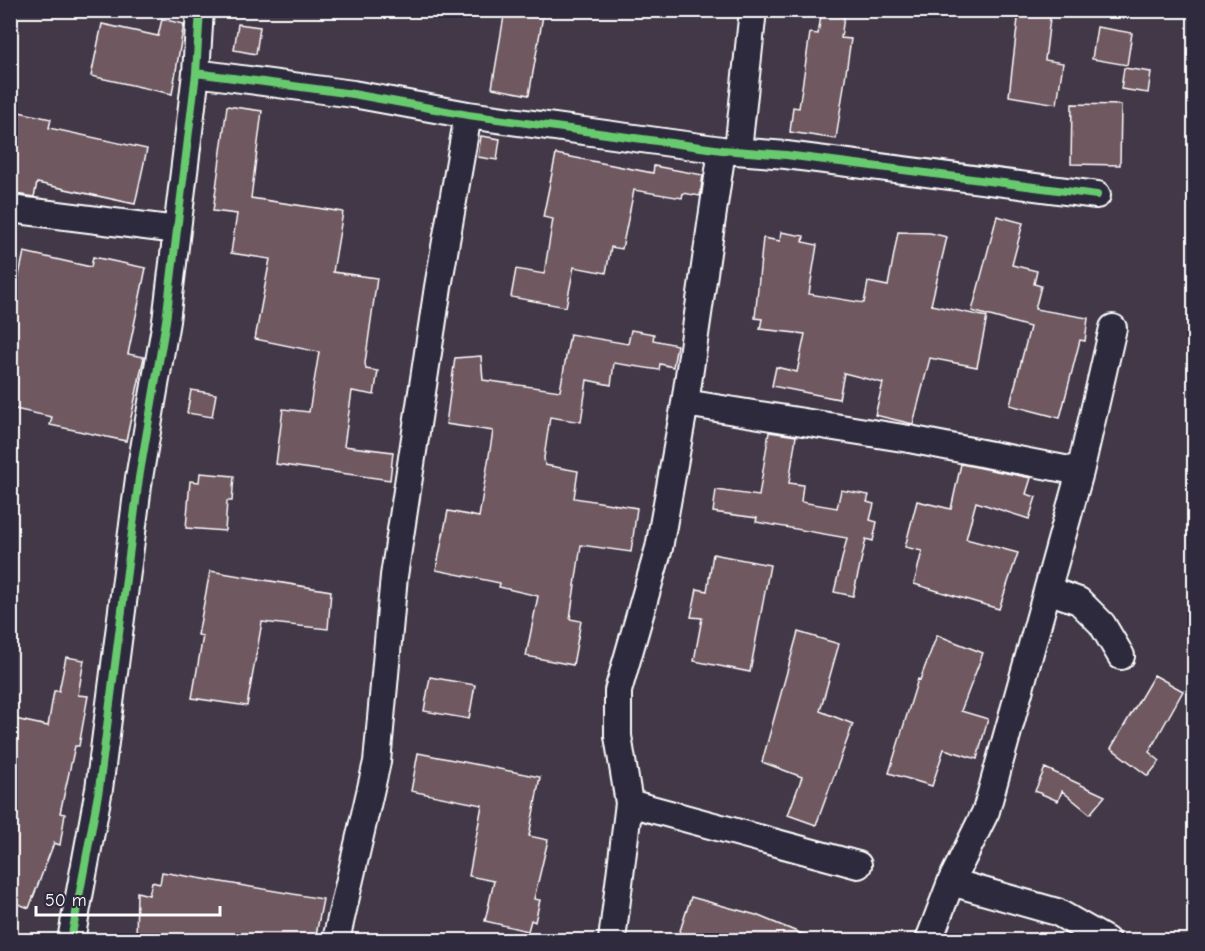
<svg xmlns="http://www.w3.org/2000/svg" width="1205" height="951" font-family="'Comic Neue',sans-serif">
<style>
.building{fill:#705961;stroke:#fff;stroke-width:1.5}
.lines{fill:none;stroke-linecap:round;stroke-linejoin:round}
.minor-casing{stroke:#fff;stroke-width:30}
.minor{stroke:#2f2a3d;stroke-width:26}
.cycleway-casing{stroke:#2f2a3d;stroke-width:11}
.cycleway{stroke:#67ca6e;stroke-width:8}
</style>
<rect width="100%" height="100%" fill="#423848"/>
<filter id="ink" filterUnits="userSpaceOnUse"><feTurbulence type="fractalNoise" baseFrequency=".0167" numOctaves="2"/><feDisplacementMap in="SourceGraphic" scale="12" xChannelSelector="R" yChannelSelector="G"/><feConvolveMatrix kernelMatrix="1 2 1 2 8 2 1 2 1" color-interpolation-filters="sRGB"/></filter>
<g filter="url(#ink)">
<!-- building -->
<path class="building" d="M 505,10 L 544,10 L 529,95 L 492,88 Z
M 822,10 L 845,10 L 841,38 L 851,39 L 836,139 L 790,132 L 793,107 L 799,108 L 810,33 L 818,34 Z
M 1019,10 L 1051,10 L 1045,60 L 1063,63 L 1057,104 L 1009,96 Z
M 162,19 L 184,24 L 172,94 L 91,76 L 102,24 L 158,36 Z
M 238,24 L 260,27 L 256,54 L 234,50 Z
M 1097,27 L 1132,33 L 1127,65 L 1092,59 Z
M 1124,68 L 1151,72 L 1148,93 L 1121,89 Z
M 1072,104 L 1121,105 L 1120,165 L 1071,164 Z
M 227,106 L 262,111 L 251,198 L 343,212 L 333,272 L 377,278 L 365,363 L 366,369 L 378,371 L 374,395 L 352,391 L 344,446 L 393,452 L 390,480 L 276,464 L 283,409 L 309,412 L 319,352 L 255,339 L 270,259 L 231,253 L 237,214 L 213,211 Z
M 10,110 L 51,119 L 49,128 L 147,149 L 135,204 L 37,183 L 34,197 L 10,193 Z
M 481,136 L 500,139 L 497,160 L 478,157 Z
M 556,154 L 653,173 L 654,166 L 703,175 L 700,196 L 683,193 L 682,198 L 634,190 L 622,249 L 611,247 L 606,273 L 574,267 L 566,307 L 511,297 L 516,269 L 544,274 L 553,219 L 543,217 Z
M 997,216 L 1023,223 L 1012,265 L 1037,271 L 1034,284 L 1041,286 L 1035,309 L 1088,318 L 1085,341 L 1080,340 L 1060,418 L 1010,405 L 1030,327 L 972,311 Z
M 781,232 L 804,236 L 803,242 L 817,245 L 809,294 L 864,303 L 868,282 L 888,286 L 898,232 L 930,233 L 947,237 L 931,305 L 987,317 L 977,367 L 930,358 L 913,424 L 875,415 L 883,383 L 844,373 L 839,399 L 772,386 L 776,367 L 797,372 L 805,334 L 760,329 L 762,319 L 755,318 L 763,238 L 780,241 Z
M 24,252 L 91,267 L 93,257 L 146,268 L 128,354 L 144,357 L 126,441 L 50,425 L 52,417 L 10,408 L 10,316 Z
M 631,330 L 654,334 L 653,340 L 677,345 L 673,367 L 660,364 L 659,370 L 614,363 L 611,385 L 587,380 L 581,422 L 550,417 L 544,458 L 545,465 L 578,471 L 574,498 L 637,508 L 631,552 L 581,545 L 570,619 L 581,621 L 573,665 L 526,656 L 538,596 L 499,587 L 500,583 L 436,570 L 448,511 L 479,517 L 493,431 L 446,424 L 455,358 L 481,356 L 483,380 L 560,391 L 570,334 L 628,344 Z
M 191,390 L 216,394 L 212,417 L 187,413 Z
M 769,432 L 796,436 L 789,483 L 803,485 L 801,502 L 837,508 L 841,490 L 869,495 L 867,502 L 874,504 L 870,520 L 877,522 L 873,541 L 866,539 L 853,596 L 834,592 L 847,538 L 756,522 L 757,518 L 713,512 L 716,490 L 759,496 Z
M 961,464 L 1031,478 L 1026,494 L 1036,497 L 1029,519 L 976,502 L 966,539 L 1018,553 L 999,609 L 914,584 L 922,551 L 905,547 L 917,501 L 951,509 Z
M 200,473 L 234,476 L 232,501 L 227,501 L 225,531 L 186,528 L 190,481 L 199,482 Z
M 713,554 L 770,565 L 750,672 L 694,661 L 702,618 L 691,617 L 697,589 L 707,591 Z
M 210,571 L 331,591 L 328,629 L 262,622 L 247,706 L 192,698 L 203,636 L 198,635 Z
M 798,632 L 839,644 L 820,711 L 853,724 L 816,825 L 788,815 L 802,777 L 762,762 Z
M 937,635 L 983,653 L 961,711 L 988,719 L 977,759 L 944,749 L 932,786 L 889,773 L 918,679 L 920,680 Z
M 66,657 L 84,660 L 78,695 L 88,696 L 79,746 L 75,746 L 60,813 L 65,814 L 60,845 L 54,843 L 29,908 L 10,901 L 10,718 L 48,726 L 54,691 L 59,691 Z
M 1154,675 L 1183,691 L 1149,752 L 1160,761 L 1148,776 L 1111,748 Z
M 430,677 L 475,685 L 469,719 L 424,711 Z
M 418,753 L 540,777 L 529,836 L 548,840 L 534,899 L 540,900 L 535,922 L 531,920 L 528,931 L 485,921 L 494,881 L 469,876 L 482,805 L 411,791 Z
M 1045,768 L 1105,796 L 1090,814 L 1062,791 L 1058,801 L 1035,791 Z
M 162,872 L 323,899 L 315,940 L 283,940 L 257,936 L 256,940 L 136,940 L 137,892 L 149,895 L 152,882 L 160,884 Z
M 691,897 L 756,915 L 817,940 L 677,940 Z"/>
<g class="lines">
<defs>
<path id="minor" d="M 196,73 L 353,94 L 468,115 L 722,150 L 786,155 L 1097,195
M 738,150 L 753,10
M 10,209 L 177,230
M 685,403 L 909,439 L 1080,472
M 1048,590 L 1079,601 L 1102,624 L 1121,656
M 629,803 L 858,865
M 951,882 L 1057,912 L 1106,940
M 71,940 L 99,789 L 139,478 L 166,321 L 196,73 L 200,10
M 336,940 L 377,762 L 394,576 L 438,287 L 468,115
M 612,940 L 629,803 L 618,736 L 618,691 L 659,548 L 685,403 L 722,150
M 929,940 L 951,882 L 986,811 L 1080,472 L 1113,328"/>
</defs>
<!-- minor casing -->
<use href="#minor" class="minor-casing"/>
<!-- minor -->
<use href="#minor" class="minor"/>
<defs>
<path id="cycleway" d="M 196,73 L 353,94 L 468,115 L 722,150 L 786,155 L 1097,195
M 71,940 L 99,789 L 139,478 L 166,321 L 196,73 L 200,10"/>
</defs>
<!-- cycleway casing -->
<use href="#cycleway" class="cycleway-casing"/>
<!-- cycleway -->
<use href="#cycleway" class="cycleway"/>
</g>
</g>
<!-- margin -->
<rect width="1205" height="951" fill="none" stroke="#2f2a3d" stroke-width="36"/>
<rect x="18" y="18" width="1169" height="915" fill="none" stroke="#fff" stroke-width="2" filter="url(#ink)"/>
<!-- scale -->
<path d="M36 906v9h184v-9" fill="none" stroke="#ffffff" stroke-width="3"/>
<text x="45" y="906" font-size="18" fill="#ffffff" stroke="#2f2a3d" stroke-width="4.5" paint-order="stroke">50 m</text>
</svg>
